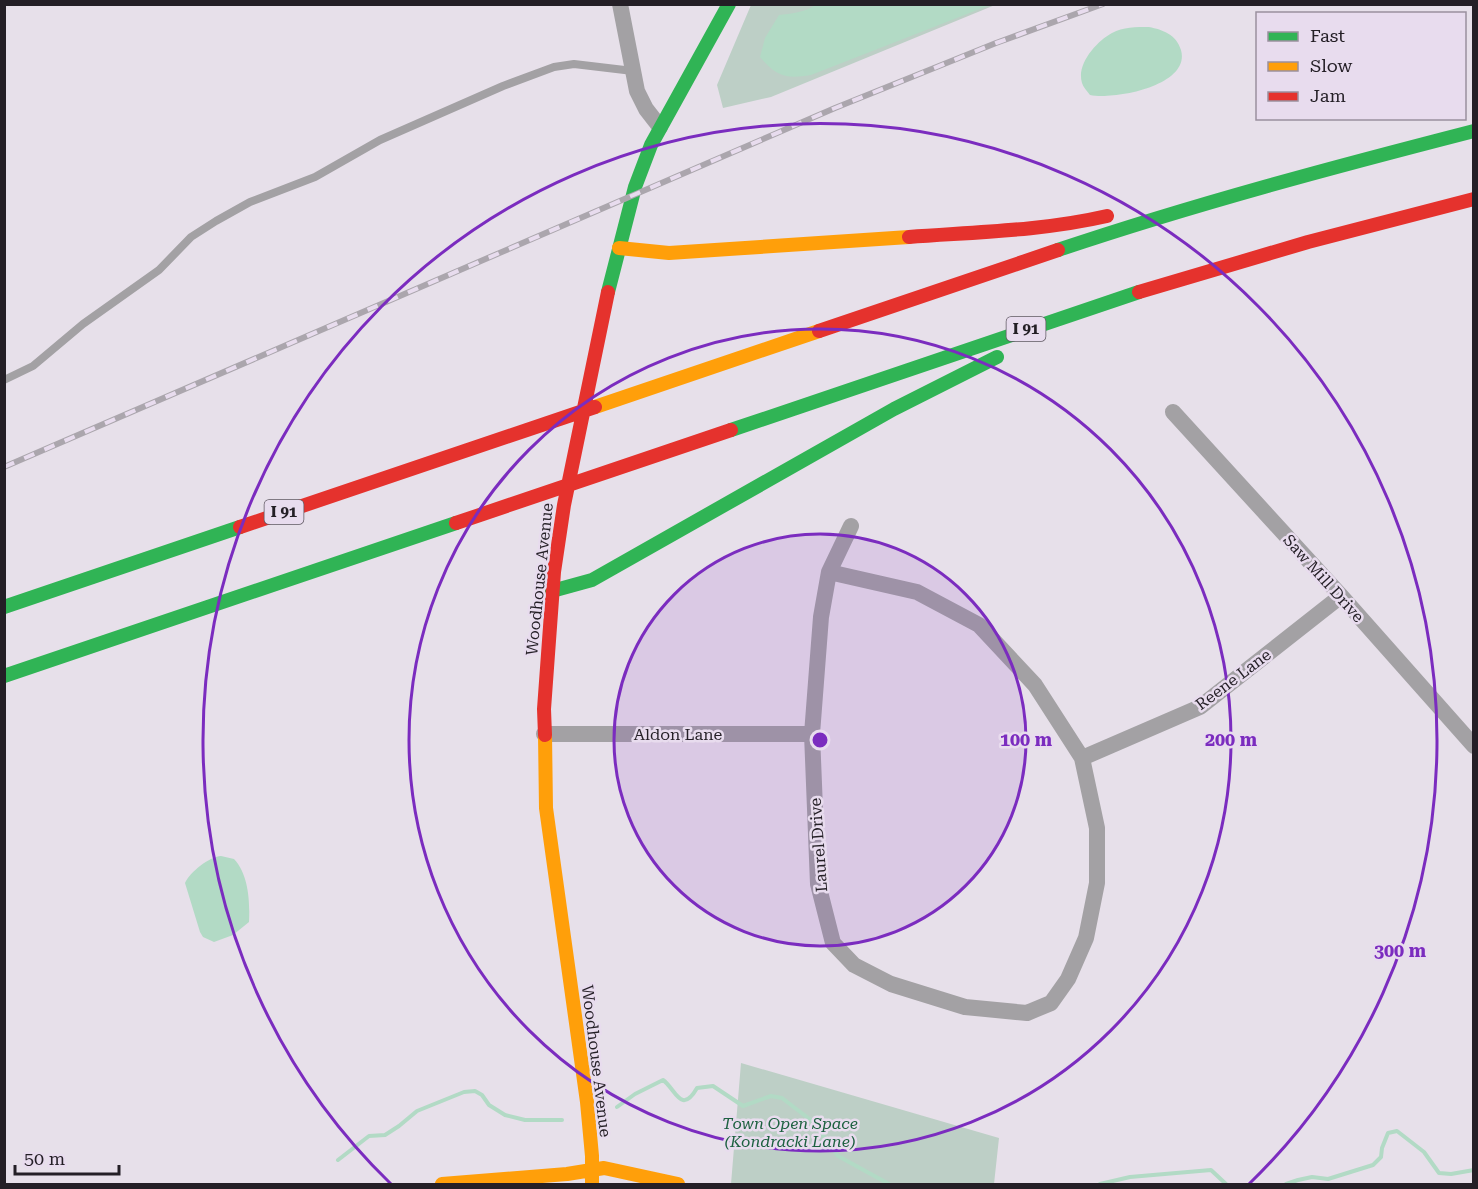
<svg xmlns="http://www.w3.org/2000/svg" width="1478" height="1189" font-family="'Roboto Serif',serif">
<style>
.green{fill:#bdcfc6}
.water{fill:#b2dac5}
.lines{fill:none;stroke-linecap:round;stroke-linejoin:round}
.stream{stroke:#b2dac5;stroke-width:4}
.lane{stroke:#a3a1a4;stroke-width:8}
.street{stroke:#a3a1a4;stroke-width:16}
.fast{stroke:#30b455;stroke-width:14}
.slow{stroke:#ff9f0a;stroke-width:14}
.jam{stroke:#e5322d;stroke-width:14}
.rail-casing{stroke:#aba6ad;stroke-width:6}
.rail{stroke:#e8dcee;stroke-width:4;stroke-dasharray:11;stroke-linecap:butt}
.ring{fill:none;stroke:#7b2cbf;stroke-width:3}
.labels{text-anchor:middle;stroke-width:5;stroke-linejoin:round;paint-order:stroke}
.shield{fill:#e8dcee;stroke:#5f5862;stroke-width:1.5}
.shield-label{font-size:15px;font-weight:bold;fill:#241f26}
.street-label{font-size:16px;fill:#241f26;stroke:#e8dcee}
.park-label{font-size:16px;font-style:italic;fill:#1d6140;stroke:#e8dcee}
.centre{fill:#7b2cbf;stroke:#e8dcee;stroke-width:3}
.ring-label{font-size:18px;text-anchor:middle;font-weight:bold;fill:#7b2cbf;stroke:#e8dcee;stroke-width:5;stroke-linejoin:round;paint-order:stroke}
</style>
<rect width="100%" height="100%" fill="#e7e0ea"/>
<!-- green -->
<path class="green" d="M 751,5 L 995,5 L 771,97 L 723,108 L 717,85 Z
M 741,1063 L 999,1138 L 994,1184 L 731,1184 Z"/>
<!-- water -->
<path class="water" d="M 815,5 L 815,4 L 990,5 L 811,75 C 786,79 777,77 760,57 L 765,38 L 779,15 C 790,14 806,12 815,5 Z
M 1149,27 C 1163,30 1176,34 1181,50 C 1191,86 1114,100 1090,95 C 1087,91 1083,87 1082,83 C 1076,64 1097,41 1112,33 C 1123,27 1136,27 1149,27 Z
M 221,856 L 234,859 C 249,875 250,902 249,922 L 233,935 L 214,942 L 203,937 L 200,932 L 185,883 C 190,872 209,857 221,856 Z"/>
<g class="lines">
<!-- stream -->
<path class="stream" d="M 617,1107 L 635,1094 L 663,1080 C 675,1088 681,1116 697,1088 L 713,1086 L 743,1106 L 771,1096 L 782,1098 L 812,1121 L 838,1156 L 889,1184
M 338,1160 L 369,1136 L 385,1135 L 399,1126 L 417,1111 L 464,1092 L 475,1091 L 482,1095 L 489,1105 L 505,1115 L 525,1120 L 562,1120
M 1100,1184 L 1130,1177 L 1211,1170 L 1226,1184
M 1286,1184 L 1298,1180 L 1312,1177 L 1328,1179 L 1373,1165 L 1381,1157 L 1382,1148 L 1388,1133 L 1397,1131 L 1424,1152 L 1439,1173 L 1451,1174 L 1474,1170"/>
<!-- lane -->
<path class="lane" d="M 4,380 L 33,366 L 83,324 L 159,270 L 191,237 L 216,221 L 250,202 L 315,177 L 380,140 L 503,86 L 554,67 L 574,64 L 633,71"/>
<!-- street -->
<path class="street" d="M 620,4 L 637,91 L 646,109 L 660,127
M 1173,412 L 1341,596 L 1474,746
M 829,572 L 917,592 L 979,625 L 1035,685 L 1082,758 L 1097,828 L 1097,883 L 1086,938 L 1068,979 L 1051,1003 L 1027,1013 L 965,1007 L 891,984 L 854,965 L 833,943 L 818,884 L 812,734 L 821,617 L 829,572 L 851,526
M 544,734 L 812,734
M 1082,758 L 1200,707 L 1341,596"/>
<!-- fast -->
<path class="fast" d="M 1058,250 C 1195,204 1334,167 1474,131
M 608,292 L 635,187 L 651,145 L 729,4
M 731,430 L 1139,292
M 552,591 L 592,580 L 894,409 L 997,357
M 4,607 L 240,527
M 4,676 L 456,523"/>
<!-- slow -->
<path class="slow" d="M 619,248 L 669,253 L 909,237
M 595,407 L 819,331
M 545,735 L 546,808 L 587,1102 L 592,1156 L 592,1184
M 442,1184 L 567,1174 L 604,1168 L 678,1184"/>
<!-- jam -->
<path class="jam" d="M 909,237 C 975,232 1042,231 1107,216
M 1139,292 L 1308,242 L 1474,199
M 819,331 L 1058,250
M 456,523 L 731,430
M 240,527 L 595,407
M 545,735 L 544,709 L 554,572 L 564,505 L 608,292"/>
<defs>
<path id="rail" d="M 4,467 L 835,108 L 996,43 L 1103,4"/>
</defs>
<!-- rail casing -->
<use href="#rail" class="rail-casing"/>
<!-- rail -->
<use href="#rail" class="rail"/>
</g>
<!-- distance rings -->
<circle cx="820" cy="740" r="206" fill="#7b2cbf" fill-opacity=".12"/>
<g class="ring">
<circle cx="820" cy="740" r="206"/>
<circle cx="820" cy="740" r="411"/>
<path d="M391 1184A617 617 0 1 1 1249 1184"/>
</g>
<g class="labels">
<!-- shield labels -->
<g class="shield">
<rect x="1006.5" y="317" width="39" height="24" rx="4.5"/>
<rect x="264.5" y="500" width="39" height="24" rx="4.5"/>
</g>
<g class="shield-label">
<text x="1026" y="334">I 91</text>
<text x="284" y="517">I 91</text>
</g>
<!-- street labels -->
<g class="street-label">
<text transform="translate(1324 578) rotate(48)" y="6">Saw Mill Drive</text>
<text transform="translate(539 579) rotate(-84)" y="6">Woodhouse Avenue</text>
<text transform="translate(1233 679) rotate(-37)" y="6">Reene Lane</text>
<text x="678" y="740">Aldon Lane</text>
<text transform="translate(818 845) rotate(-94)" y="6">Laurel Drive</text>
<text transform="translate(597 1061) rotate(83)" y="6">Woodhouse Avenue</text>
</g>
<!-- park labels -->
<g class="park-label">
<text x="790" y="1129">Town Open Space<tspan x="790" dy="18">(Kondracki Lane)</tspan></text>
</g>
</g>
<circle cx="820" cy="740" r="9" class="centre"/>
<g class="ring-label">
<text x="1026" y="746">100 m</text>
<text x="1231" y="746">200 m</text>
<text x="1400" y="957">300 m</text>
</g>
<!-- border -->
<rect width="1478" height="1189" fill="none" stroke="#241f26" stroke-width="12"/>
<!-- legend -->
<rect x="1256" y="12" width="210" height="108" fill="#e8dcee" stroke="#9a909e" stroke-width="1.5"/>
<rect x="1268" y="32" width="30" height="9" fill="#30b455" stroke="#9a909e" stroke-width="1.5"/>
<text x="1310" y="42" font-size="18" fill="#241f26">Fast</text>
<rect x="1268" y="62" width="30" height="9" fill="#ff9f0a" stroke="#9a909e" stroke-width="1.5"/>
<text x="1310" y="72" font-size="18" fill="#241f26">Slow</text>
<rect x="1268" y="92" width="30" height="9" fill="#e5322d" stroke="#9a909e" stroke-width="1.5"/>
<text x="1310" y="102" font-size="18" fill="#241f26">Jam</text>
<!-- scale -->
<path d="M15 1165v9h104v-9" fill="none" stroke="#241f26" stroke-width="3"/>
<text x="24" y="1165" font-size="18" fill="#241f26" stroke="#e8dcee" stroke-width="4.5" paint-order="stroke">50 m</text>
</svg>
